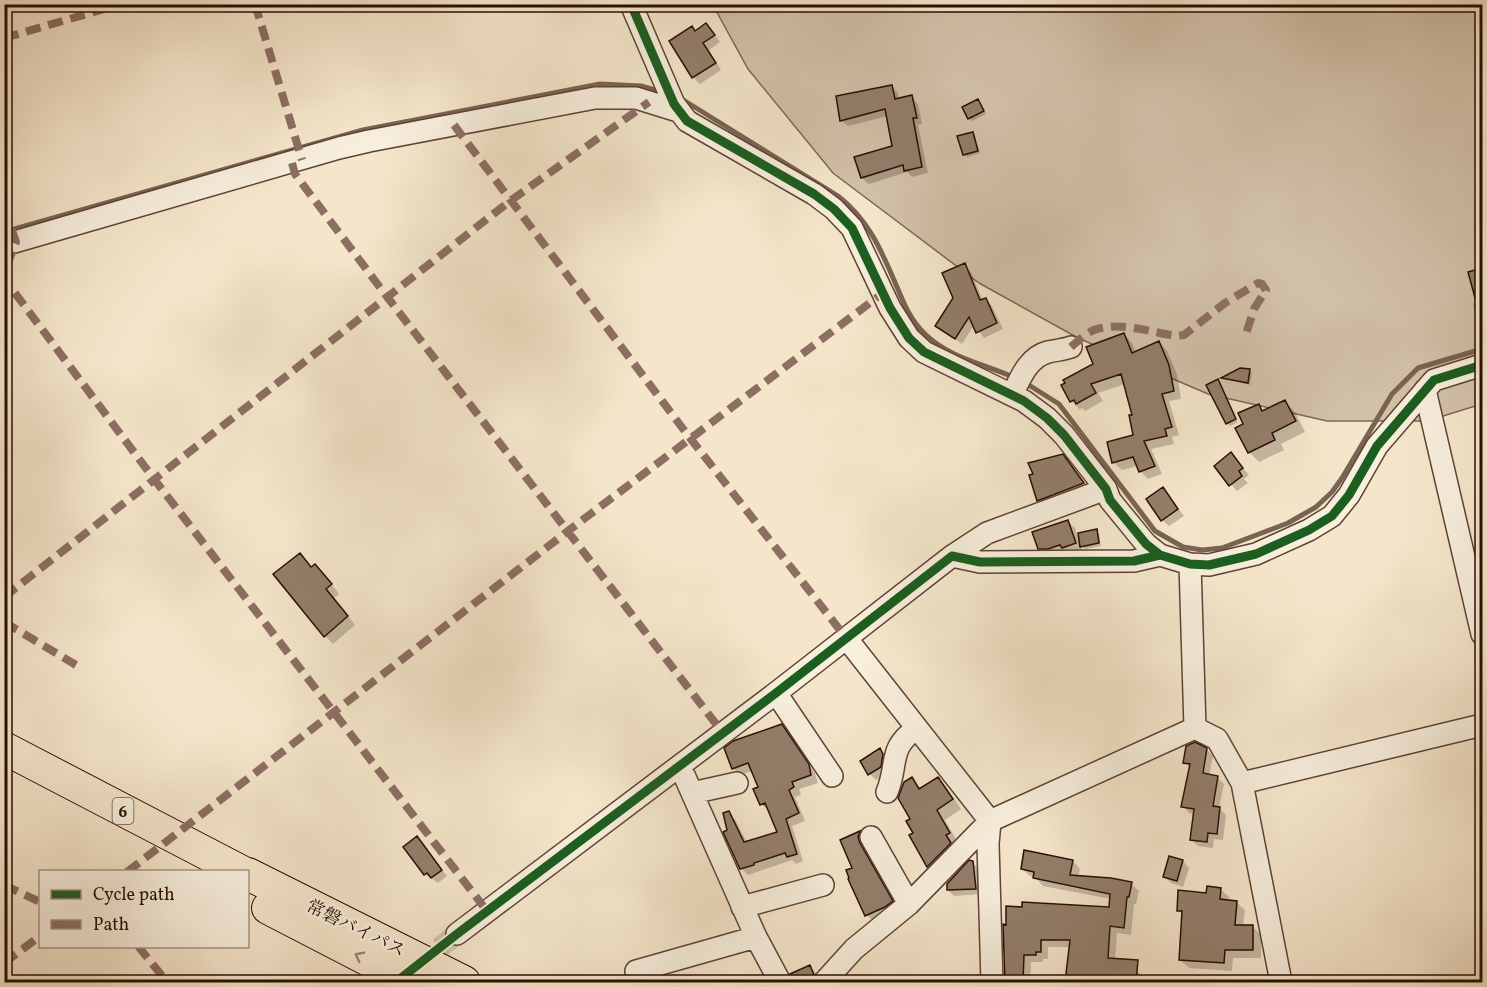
<svg xmlns="http://www.w3.org/2000/svg" width="1487" height="987" font-family="Vollkorn,'Noto Serif JP',serif">
<style>
.green{fill:#d2c1a9;stroke:#7e6756;stroke-width:1.5}
.shadow{fill:#0003}
.lines{fill:none;stroke-linecap:round;stroke-linejoin:round}
.stream{stroke:#7a6352;stroke-width:5}
.building{fill:#937e6b;stroke:#290d02;stroke-width:1.5}
.minor-tunnel{stroke:#d6c5ad;stroke-width:21;stroke-dasharray:21 10;stroke-linecap:butt}
.minor-casing{stroke:#5c4334;stroke-width:24}
.highway-casing{stroke:#290d02;stroke-width:34}
.minor{stroke:#f8efdd;stroke-width:21}
.highway{stroke:#f5e6cb;stroke-width:32}
.quiet{stroke:#8d6e63;stroke-width:8;stroke-dasharray:15 8;stroke-linecap:butt}
.cycleway-casing{stroke:#f8efdd;stroke-width:13}
.cycleway{stroke:#1b5e20;stroke-width:9}
.oneway{stroke:#998471}
.labels{text-anchor:middle;stroke-width:5;stroke-linejoin:round;paint-order:stroke}
.shield{fill:#f8efdd;stroke:#675144;stroke-width:1.5}
.shield-label{font-size:16px;font-weight:bold;fill:#290d02}
.street-label{font-size:18px;fill:#290d02;stroke:#f8efdd}
</style>
<rect width="100%" height="100%" fill="#f5e6cb"/>
<filter id="stains"><feTurbulence type="fractalNoise" baseFrequency=".00333" numOctaves="4"/><feColorMatrix values="0 0 0 0 .2 0 0 0 0 .09 0 0 0 0 .02 0 0 0 .5 -.17"/></filter>
<radialGradient id="worn" r=".72"><stop offset=".6" stop-color="#630" stop-opacity="0"/><stop offset="1" stop-color="#630" stop-opacity=".3"/></radialGradient>
<!-- green -->
<path class="green" d="M 713,5 L 1482,5 L 1482,404 L 1427,421 L 1327,421 L 1208,394 L 1078,338 L 979,283 L 833,173 L 748,69 Z"/>
<!-- shadow -->
<path class="shadow" d="M 692,28 L 696,32 L 712,32 L 720,42 L 709,50 L 721,70 L 700,84 L 693,77 L 671,42 Z
M 891,86 L 898,93 L 899,100 L 911,97 L 918,104 L 922,124 L 918,125 L 928,173 L 912,177 L 907,172 L 869,184 L 862,178 L 856,158 L 894,147 L 888,116 L 848,126 L 841,120 Z
M 978,101 L 986,114 L 972,121 L 969,118 Z
M 972,133 L 975,136 L 980,153 L 967,157 L 964,154 Z
M 964,265 L 971,272 L 983,301 L 986,299 L 992,306 L 1003,329 L 984,338 L 974,325 L 962,344 L 937,326 L 954,298 Z
M 1482,270 L 1482,321 L 1475,315 L 1473,303 L 1478,302 L 1470,273 Z
M 1124,334 L 1132,343 L 1136,353 L 1159,342 L 1167,351 L 1177,374 L 1181,399 L 1169,401 L 1179,435 L 1172,437 L 1174,444 L 1151,449 L 1162,474 L 1148,479 L 1140,471 L 1138,466 L 1122,470 L 1113,462 L 1135,436 L 1133,416 L 1125,384 L 1098,393 L 1103,401 L 1085,411 L 1082,408 L 1080,410 L 1072,401 L 1063,386 L 1095,364 Z
M 1249,370 L 1252,373 L 1250,385 L 1224,378 Z
M 1218,381 L 1238,422 L 1230,426 L 1227,423 Z
M 1285,402 L 1295,412 L 1305,432 L 1281,444 L 1284,450 L 1259,462 L 1249,452 L 1258,405 L 1264,412 Z
M 1062,456 L 1092,493 L 1048,509 L 1039,500 Z
M 1237,461 L 1249,475 L 1244,479 L 1248,483 L 1237,491 L 1216,466 Z
M 1163,489 L 1184,516 L 1169,526 L 1162,520 Z
M 1068,522 L 1075,528 L 1080,544 L 1097,531 L 1099,534 L 1101,546 L 1085,549 L 1080,544 L 1082,550 L 1070,554 L 1046,555 L 1039,548 Z
M 300,555 L 312,568 L 324,574 L 339,594 L 334,598 L 355,625 L 333,644 L 325,636 Z
M 781,726 L 789,733 L 815,773 L 818,783 L 799,789 L 801,795 L 795,797 L 805,821 L 792,826 L 803,861 L 796,864 L 792,860 L 748,875 L 741,868 L 729,830 L 729,813 L 736,821 L 747,843 L 779,833 L 769,811 L 761,804 L 760,788 L 752,771 L 740,775 L 733,768 Z
M 1206,749 L 1213,756 L 1209,776 L 1218,778 L 1224,784 L 1219,808 L 1226,815 L 1223,840 L 1214,839 L 1213,848 L 1198,846 L 1192,840 L 1195,814 L 1189,813 L 1183,806 L 1191,768 L 1185,762 Z
M 879,750 L 886,757 L 887,773 L 876,780 L 870,774 Z
M 912,779 L 921,788 L 938,779 L 947,788 L 961,809 L 945,820 L 958,843 L 937,875 L 929,866 L 912,835 L 915,834 L 912,819 Z
M 860,832 L 868,841 L 867,846 L 868,854 L 901,911 L 876,924 L 867,915 L 854,868 L 842,841 Z
M 417,838 L 447,876 L 438,883 L 425,874 Z
M 1170,857 L 1183,861 L 1189,868 L 1183,887 L 1171,883 L 1164,876 Z
M 1073,861 L 1080,869 L 1078,877 L 1131,884 L 1139,891 L 1136,904 L 1134,904 L 1131,935 L 1117,933 L 1115,960 L 1136,970 L 1144,978 L 1144,982 L 1066,982 L 1070,947 L 1048,947 L 1048,959 L 1043,959 L 1043,962 L 1031,962 L 1030,982 L 1006,982 L 1005,926 L 1110,909 L 1111,899 L 1043,886 L 1035,877 L 1030,876 L 1022,869 Z
M 972,862 L 978,868 L 981,894 L 954,896 L 948,890 Z
M 1220,889 L 1229,897 L 1228,901 L 1236,902 L 1245,910 L 1243,926 L 1253,927 L 1261,935 L 1261,958 L 1233,958 L 1232,971 L 1189,968 L 1180,960 L 1183,915 L 1178,910 Z
M 809,967 L 816,973 L 820,982 L 795,982 L 792,975 Z
M 857,974 L 866,982 L 849,982 Z
M 888,977 L 894,982 L 883,982 Z"/>
<g class="lines">
<!-- stream -->
<path class="stream" d="M 680,98 L 838,196 C 869,220 882,252 897,287 C 904,304 911,321 925,334 C 949,358 985,364 1015,378
M 4,232 L 363,130 L 600,84 L 641,86 L 662,92
M 1024,382 L 1059,404 L 1155,531 L 1183,547 L 1202,550 L 1222,548 L 1288,523 L 1316,507 L 1332,492 L 1342,478 L 1392,394 L 1418,368 L 1482,349"/>
</g>
<!-- building -->
<path class="building" d="M 706,23 L 715,35 L 703,43 L 716,63 L 692,78 L 669,41 L 692,26 L 695,31 Z
M 892,85 L 895,99 L 912,95 L 917,118 L 913,118 L 922,167 L 904,171 L 903,165 L 861,178 L 854,157 L 892,146 L 885,109 L 840,121 L 836,96 Z
M 978,99 L 984,111 L 968,119 L 962,107 Z
M 973,132 L 978,151 L 963,155 L 957,136 Z
M 965,263 L 980,300 L 986,298 L 997,323 L 976,333 L 969,317 L 955,339 L 935,326 L 953,298 L 942,273 Z
M 1482,268 L 1482,309 L 1478,309 L 1468,272 Z
M 1124,333 L 1132,353 L 1159,341 L 1169,365 L 1174,391 L 1162,394 L 1172,427 L 1165,429 L 1167,436 L 1144,441 L 1155,466 L 1139,472 L 1133,457 L 1112,463 L 1107,442 L 1133,435 L 1129,415 L 1132,415 L 1121,374 L 1091,384 L 1096,393 L 1076,404 L 1074,400 L 1070,402 L 1061,385 L 1065,383 L 1063,380 L 1093,364 L 1086,347 Z
M 1240,368 L 1250,369 L 1248,383 L 1221,378 Z
M 1218,379 L 1236,419 L 1226,424 L 1206,385 Z
M 1285,400 L 1296,421 L 1272,433 L 1275,440 L 1248,453 L 1235,428 L 1243,424 L 1238,413 L 1259,404 L 1262,411 Z
M 1231,452 L 1243,468 L 1239,471 L 1242,476 L 1229,486 L 1214,466 Z
M 1063,454 L 1084,483 L 1037,501 L 1029,475 L 1033,474 L 1028,463 Z
M 1163,487 L 1178,509 L 1161,521 L 1146,499 Z
M 1068,520 L 1076,543 L 1062,548 L 1060,545 L 1048,549 L 1038,549 L 1032,532 Z
M 1097,529 L 1099,543 L 1080,547 L 1078,533 Z
M 300,553 L 311,567 L 315,564 L 332,584 L 326,589 L 348,616 L 324,637 L 273,574 Z
M 782,724 L 809,764 L 811,775 L 792,782 L 794,787 L 789,790 L 799,813 L 786,819 L 797,854 L 787,857 L 785,853 L 754,863 L 754,865 L 740,869 L 723,832 L 727,830 L 723,813 L 729,811 L 744,842 L 777,832 L 765,803 L 760,805 L 753,789 L 758,787 L 748,763 L 732,769 L 724,748 L 733,741 Z
M 1195,742 L 1207,748 L 1203,773 L 1218,776 L 1213,806 L 1220,807 L 1217,834 L 1208,833 L 1207,842 L 1190,840 L 1194,809 L 1181,807 L 1190,764 L 1183,763 L 1186,746 Z
M 880,748 L 883,754 L 881,767 L 868,775 L 860,761 Z
M 912,777 L 919,789 L 938,777 L 953,799 L 937,810 L 950,833 L 946,835 L 951,843 L 927,867 L 909,835 L 913,833 L 906,821 L 910,819 L 898,798 L 904,782 Z
M 860,831 L 858,837 L 860,843 L 893,901 L 885,907 L 865,916 L 848,879 L 849,878 L 846,870 L 852,868 L 840,840 Z
M 417,836 L 442,870 L 431,878 L 427,873 L 424,875 L 403,847 Z
M 1024,850 L 1073,860 L 1070,875 L 1111,878 L 1132,882 L 1129,897 L 1127,897 L 1124,928 L 1110,926 L 1108,958 L 1138,960 L 1136,982 L 1065,982 L 1070,940 L 1041,940 L 1041,952 L 1036,952 L 1036,955 L 1024,955 L 1023,982 L 1005,982 L 1003,924 L 1006,925 L 1006,906 L 1022,907 L 1022,902 L 1109,907 L 1110,894 L 1033,878 L 1034,872 L 1021,869 Z
M 1169,856 L 1183,860 L 1177,881 L 1163,877 Z
M 969,860 L 973,861 L 976,889 L 947,890 L 947,884 Z
M 1207,886 L 1221,888 L 1220,899 L 1237,901 L 1235,925 L 1253,925 L 1253,950 L 1225,950 L 1224,963 L 1179,960 L 1182,911 L 1177,911 L 1178,890 L 1206,893 Z
M 810,965 L 814,975 L 812,982 L 793,982 L 790,974 Z"/>
<g class="lines">
<!-- minor-tunnel -->
<path class="minor-tunnel" d="M 415,967 L 457,934"/>
<defs>
<path id="minor" d="M 631,4 L 674,104 L 687,121 L 814,194 L 834,209 L 852,228 L 890,308 L 909,338 L 924,352 L 1024,401 L 1047,418 L 1064,435 L 1106,489 L 1110,500 L 1146,544 L 1160,555 L 1190,564 L 1209,565 L 1256,554 L 1309,530 L 1332,516 L 1349,495 L 1377,446 L 1434,380 L 1482,365
M 4,245 L 339,148 L 369,141 L 595,98 L 636,98 L 678,111
M 1425,390 L 1482,634
M 1012,395 C 1020,379 1028,357 1048,352 C 1056,350 1063,350 1071,347
M 952,556 L 987,533 L 1106,489
M 1190,564 L 1195,728 L 1217,739 L 1242,783 L 1281,982
M 847,639 L 990,821 L 988,844 L 992,982
M 776,693 L 832,776
M 680,766 L 756,937 L 780,982
M 1242,783 L 1482,725
M 887,792 C 899,763 887,749 917,728
M 692,793 L 737,783
M 871,837 L 909,904
M 742,907 L 823,885
M 457,934 L 776,693 L 952,556 L 980,562 L 1134,561 L 1160,555
M 636,971 L 756,937
M 824,982 L 854,949 L 909,904 L 990,821 L 1195,728"/>
<path id="highway" d="M 4,748 L 242,872
M 248,874 L 464,982
M 268,908 L 411,982"/>
</defs>
<!-- minor casing -->
<use href="#minor" class="minor-casing"/>
<!-- highway casing -->
<use href="#highway" class="highway-casing"/>
<!-- minor -->
<use href="#minor" class="minor"/>
<!-- highway -->
<use href="#highway" class="highway"/>
<!-- quiet -->
<path class="quiet" d="M 255,4 L 302,160
M 4,38 L 121,4
M 454,125 L 690,438 L 847,639
M 292,163 L 295,174 L 388,298 L 723,733
M 4,208 L 16,242 L 5,270 L 6,281 L 154,479 L 487,911
M 1071,347 C 1078,341 1085,334 1094,330 C 1118,321 1151,332 1176,336 L 1184,335 L 1225,303 L 1258,283 L 1262,284 L 1266,290 L 1254,309 L 1245,337
M 4,597 L 510,201 L 649,102
M 4,622 L 76,665
M 127,872 L 568,531 L 883,293
M 4,885 L 40,902
M 138,946 L 167,982
M 4,963 L 40,936"/>
<defs>
<path id="cycleway" d="M 631,4 L 674,104 L 687,121 L 814,194 L 834,209 L 852,228 L 890,308 L 909,338 L 924,352 L 1024,401 L 1047,418 L 1064,435 L 1106,489 L 1110,500 L 1146,544 L 1160,555 L 1190,564 L 1209,565 L 1256,554 L 1309,530 L 1332,516 L 1349,495 L 1377,446 L 1434,380 L 1482,365
M 396,982 L 457,934 L 776,693 L 952,556 L 980,562 L 1134,561 L 1160,555"/>
</defs>
<!-- cycleway casing -->
<use href="#cycleway" class="cycleway-casing"/>
<!-- cycleway -->
<use href="#cycleway" class="cycleway"/>
</g>
<!-- one-way arrows -->
<defs><path id="oneway-chevron" d="M-2-3.5L2.5 0L-2 3.5" fill="none" stroke-width="1.6" stroke-linecap="round" stroke-linejoin="round" transform="scale(1.5)"/></defs>
<use class="oneway" href="#oneway-chevron" transform="translate(359 956) rotate(-153)"/>
<g class="labels">
<!-- shield labels -->
<rect class="shield" x="112.5" y="798" width="21" height="26" rx="4.5"/>
<g class="shield-label">
<text x="123" y="817">6</text>
</g>
<!-- street labels -->
<g class="street-label">
<text transform="translate(356 928) rotate(26)" y="6">常磐バイパス</text>
</g>
</g>
<!-- margin -->
<rect width="1487" height="987" fill="none" stroke="#f5e6cb" stroke-width="24"/>
<rect x="6" y="6" width="1475" height="975" fill="none" stroke="#290d02" stroke-width="3"/>
<rect x="12" y="12" width="1463" height="963" fill="none" stroke="#290d02" stroke-width="1.5"/>
<!-- legend -->
<rect x="39" y="870" width="210" height="78" fill="#f8efdd" stroke="#a59585" stroke-width="1.5"/>
<rect x="51" y="890" width="30" height="9" fill="#1b5e20" stroke="#a59585" stroke-width="1.5"/>
<text x="93" y="900" font-size="18" fill="#290d02">Cycle path</text>
<rect x="51" y="920" width="30" height="9" fill="#8d6e63" stroke="#a59585" stroke-width="1.5"/>
<text x="93" y="930" font-size="18" fill="#290d02">Path</text>
<rect width="100%" height="100%" filter="url(#stains)"/>
<rect width="100%" height="100%" fill="url(#worn)"/>
</svg>
